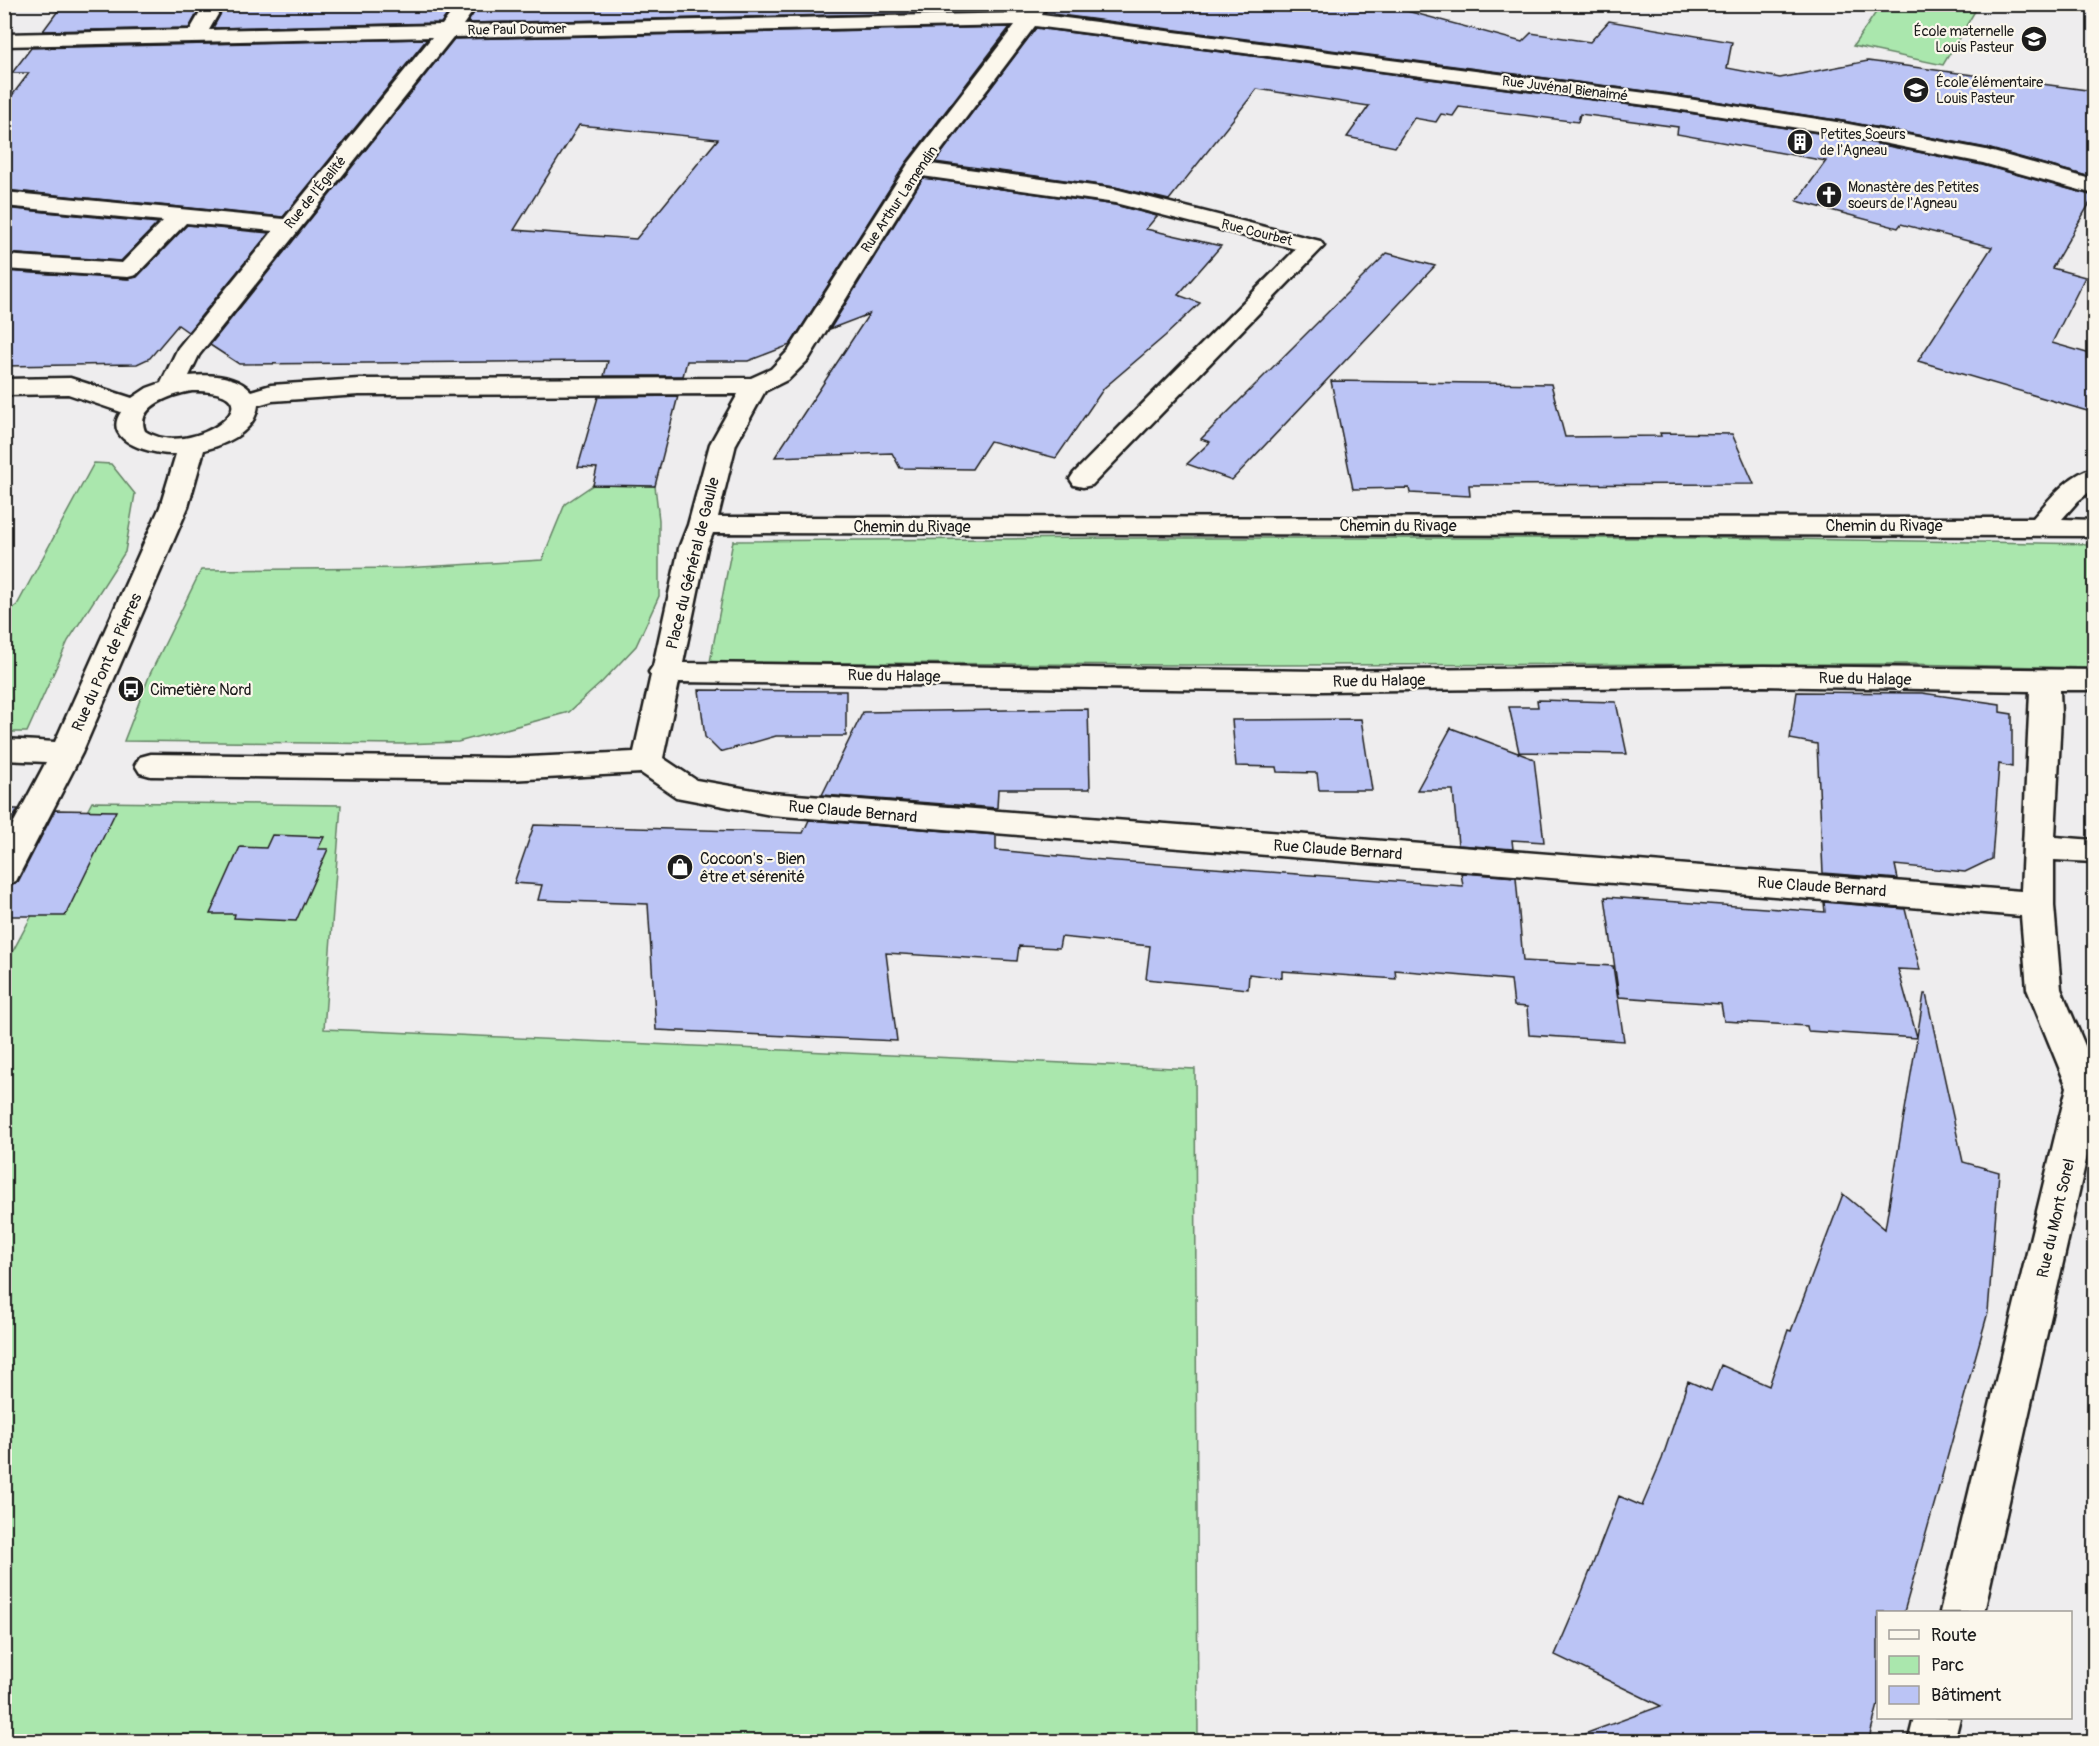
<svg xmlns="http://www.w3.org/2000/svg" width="2099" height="1746" font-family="Pangolin,sans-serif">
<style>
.green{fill:#aae7ad;stroke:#638264;stroke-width:1.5}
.building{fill:#bbc4f5;stroke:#1c1c1c;stroke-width:1.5;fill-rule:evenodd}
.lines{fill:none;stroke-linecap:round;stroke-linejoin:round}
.minor-casing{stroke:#1c1c1c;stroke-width:5}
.minor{fill:#fbf7ec;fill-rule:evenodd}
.labels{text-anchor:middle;stroke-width:4.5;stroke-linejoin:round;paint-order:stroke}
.far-street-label{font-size:14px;fill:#1c1c1c;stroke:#fbf7ec}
.far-poi-label{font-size:14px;fill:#1c1c1c;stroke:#fbf7ec;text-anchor:start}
.street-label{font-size:16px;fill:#1c1c1c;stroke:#fbf7ec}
.poi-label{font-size:16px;fill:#1c1c1c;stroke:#fbf7ec;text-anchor:start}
</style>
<rect width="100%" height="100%" fill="#eeedee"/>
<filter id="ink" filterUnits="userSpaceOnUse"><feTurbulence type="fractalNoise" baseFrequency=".0167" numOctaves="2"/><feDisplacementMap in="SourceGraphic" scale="12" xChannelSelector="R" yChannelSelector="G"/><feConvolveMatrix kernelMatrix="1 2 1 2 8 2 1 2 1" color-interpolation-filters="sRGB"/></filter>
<g filter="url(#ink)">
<!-- green -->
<path class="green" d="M 1973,4 L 1978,6 L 1943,65 L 1853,46 L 1881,5 Z
M 94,463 L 111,464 L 135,494 L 125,552 L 68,641 L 27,732 L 5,732 L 5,614 L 17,605 Z
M 593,485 L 655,486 L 659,520 L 659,596 L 636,646 L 602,682 L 569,712 L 458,742 L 403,744 L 124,741 L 150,674 L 201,570 L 404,568 L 542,560 L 565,504 Z
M 1109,538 L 1732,538 L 2094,544 L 2094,668 L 1905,664 L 1184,665 L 710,662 L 733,541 Z
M 92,802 L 341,805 L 324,1029 L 1195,1069 L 1198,1741 L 5,1741 L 4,968 Z"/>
<!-- building -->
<path class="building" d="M 63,4 L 202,4 L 189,28 L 43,31 Z
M 226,4 L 455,4 L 441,23 L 213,28 Z
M 480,4 L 1026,4 L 1023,11 L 467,23 Z
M 1049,4 L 1381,4 L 1522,42 L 1531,33 L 1590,42 L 1609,21 L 1732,42 L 1727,68 L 1780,78 L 1868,61 L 2094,91 L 2094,178 L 1987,148 L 1843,121 L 1669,94 L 1045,13 Z
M 1010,27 L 906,163 L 790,345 L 748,361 L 687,361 L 683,376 L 604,376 L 608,361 L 239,364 L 210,345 L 454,39 ZM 579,125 L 718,139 L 636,239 L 514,230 Z
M 1036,28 L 1669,110 L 1843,137 L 1982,165 L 2094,196 L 2052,268 L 2085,277 L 2052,343 L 2094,355 L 2094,413 L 1918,361 L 1992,247 L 1901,224 L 1898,228 L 1797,201 L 1826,161 L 1677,134 L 1678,127 L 1580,114 L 1578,122 L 1459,107 L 1453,116 L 1441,114 L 1436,122 L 1414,118 L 1395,147 L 1347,137 L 1369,106 L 1257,89 L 1169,200 L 1115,187 L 935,162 Z
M 427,39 L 283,217 L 4,190 L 4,106 L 29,73 L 12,73 L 31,48 Z
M 923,178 L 1115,205 L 1157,216 L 1146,229 L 1221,246 L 1178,295 L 1200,303 L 1165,336 L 1104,388 L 1056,458 L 990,441 L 972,469 L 900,468 L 892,453 L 775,457 L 869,314 L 830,329 Z
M 4,208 L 158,223 L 121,261 L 4,253 Z
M 187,225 L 269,233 L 188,332 L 178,325 L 150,358 L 137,364 L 4,366 L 4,271 L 128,279 L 137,277 Z
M 1387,253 L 1435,266 L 1232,480 L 1187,464 L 1210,442 L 1201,439 Z
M 1331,381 L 1551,384 L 1565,437 L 1661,436 L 1660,433 L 1732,434 L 1754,484 L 1469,485 L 1470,496 L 1410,493 L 1409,488 L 1353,489 Z
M 678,396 L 655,486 L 593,485 L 597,468 L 578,467 L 598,397 Z
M 699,690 L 846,691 L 846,736 L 776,736 L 720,752 L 705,737 Z
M 1797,692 L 1922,693 L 2000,704 L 2000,712 L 2012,714 L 2012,767 L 1999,764 L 1992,859 L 1965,872 L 1895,865 L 1898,879 L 1823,873 L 1817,744 L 1790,739 Z
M 1537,700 L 1616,702 L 1627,754 L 1519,752 L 1509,707 L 1538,707 Z
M 1088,709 L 1090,789 L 998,789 L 997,808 L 822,795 L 863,712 Z
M 1361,719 L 1372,790 L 1319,790 L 1317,773 L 1277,772 L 1276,767 L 1236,766 L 1232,720 Z
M 1451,728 L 1534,759 L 1544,842 L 1512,840 L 1513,849 L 1458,845 L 1453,790 L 1417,790 Z
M 4,809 L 18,809 L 4,835 Z
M 55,810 L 116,811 L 65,916 L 4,916 L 4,887 L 18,882 Z
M 809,820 L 996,835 L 996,850 L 1090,859 L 1463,886 L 1461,873 L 1516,877 L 1523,961 L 1613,966 L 1624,1041 L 1529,1035 L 1527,1007 L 1514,1006 L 1511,980 L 1395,970 L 1396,979 L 1282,971 L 1282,978 L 1249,974 L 1248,989 L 1146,979 L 1150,946 L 1061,937 L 1059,948 L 1019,946 L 1017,961 L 886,953 L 897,1041 L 656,1030 L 648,904 L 538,900 L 542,885 L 514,883 L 534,825 L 803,833 Z
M 272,835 L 324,837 L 318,849 L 328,849 L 296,921 L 234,918 L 235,914 L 210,914 L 240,847 L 266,848 Z
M 1605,897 L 1825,912 L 1824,902 L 1905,909 L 1920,970 L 1898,969 L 1917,1037 L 1924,994 L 1926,994 L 1963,1162 L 1999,1172 L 1988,1312 L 1904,1612 L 1878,1612 L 1878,1705 L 1868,1742 L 1581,1742 L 1579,1736 L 1661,1706 L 1555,1655 L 1582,1592 L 1619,1496 L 1642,1506 L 1662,1459 L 1688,1381 L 1711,1391 L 1721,1365 L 1769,1386 L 1788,1330 L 1791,1331 L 1843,1194 L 1885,1229 L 1917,1038 L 1808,1031 L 1807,1026 L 1724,1021 L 1721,1004 L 1619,997 Z"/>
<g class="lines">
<defs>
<path id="minor" d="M 205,4 L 224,4 L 209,30 L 442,25 L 458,4 L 478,4 L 463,25 L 1024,13 L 1029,4 L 1047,4 L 1042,15 L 1669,96 L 1843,123 L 1986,150 L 2094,180 L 2094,194 L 1983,163 L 1843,135 L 1669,108 L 1035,26 L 931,164 L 1115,189 L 1320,241 L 1324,246 L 1092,485 L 1083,487 L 1074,485 L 1070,479 L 1074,473 L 1296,249 L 1115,203 L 922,176 L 808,360 L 789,379 L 765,391 L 736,444 L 718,517 L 2033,518 C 2050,499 2068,474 2094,468 L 2094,488 L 2078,501 L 2062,519 L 2094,520 L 2094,536 L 713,533 L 707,548 L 683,663 L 1321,671 L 1764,666 L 2094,670 L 2094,690 L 2060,690 L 2061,716 L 2055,837 L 2094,840 L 2094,862 L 2054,860 L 2054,906 L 2061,989 L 2094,1067 L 2094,1125 L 1984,1612 L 1940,1612 L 2067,1087 L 2027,989 L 2021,916 L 771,815 L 676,797 L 641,773 L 508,780 L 151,776 L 140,773 L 135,765 L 140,757 L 151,754 L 508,758 L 634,752 L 651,675 L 649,672 L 653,666 L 679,548 L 688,525 L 710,444 L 738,394 L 359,395 L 272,401 L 258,405 C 255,432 227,444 204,450 L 188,507 L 82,753 L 16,881 L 4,885 L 4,841 L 46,762 L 4,760 L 4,739 L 55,742 L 160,507 L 176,454 C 156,455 100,443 121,412 L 68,394 L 4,395 L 4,379 L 70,378 L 132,398 L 147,388 L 161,383 L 178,348 L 273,231 L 186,223 L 136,275 L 128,277 L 4,269 L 4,255 L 122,263 L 163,221 L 4,206 L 4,192 L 284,219 L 432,37 L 4,46 L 4,34 L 190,30 ZM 1015,25 L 908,164 L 789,350 L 771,369 L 751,378 L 359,379 L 271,385 L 251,391 C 236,375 210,374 189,376 L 199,355 L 453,37 ZM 192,391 C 286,390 193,462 145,431 C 134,406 174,394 192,391 ZM 679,682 L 1321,691 L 1764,686 L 2030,691 L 2021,891 L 771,793 L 696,780 L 663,758 Z
M 1914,1718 L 1960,1718 L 1954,1742 L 1908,1742 Z"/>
</defs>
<!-- minor casing -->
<use href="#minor" class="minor-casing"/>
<!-- minor -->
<use href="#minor" class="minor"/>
</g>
</g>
<!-- icons -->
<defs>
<symbol id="school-disc" viewBox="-11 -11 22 22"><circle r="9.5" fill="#1c1c1c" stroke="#fbf7ec"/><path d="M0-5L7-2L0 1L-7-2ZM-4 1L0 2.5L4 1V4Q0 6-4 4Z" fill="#fff"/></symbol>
<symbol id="building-disc" viewBox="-11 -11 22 22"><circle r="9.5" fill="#1c1c1c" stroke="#fbf7ec"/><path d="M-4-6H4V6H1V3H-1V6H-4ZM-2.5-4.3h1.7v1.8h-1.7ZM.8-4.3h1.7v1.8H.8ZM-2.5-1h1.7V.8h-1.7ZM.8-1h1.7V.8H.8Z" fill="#fff"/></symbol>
<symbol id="church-disc" viewBox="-11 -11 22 22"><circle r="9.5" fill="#1c1c1c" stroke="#fbf7ec"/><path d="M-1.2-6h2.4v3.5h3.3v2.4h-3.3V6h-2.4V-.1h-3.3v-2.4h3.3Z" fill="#fff"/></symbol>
<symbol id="bus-disc" viewBox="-11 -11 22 22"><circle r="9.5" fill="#1c1c1c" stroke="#fbf7ec"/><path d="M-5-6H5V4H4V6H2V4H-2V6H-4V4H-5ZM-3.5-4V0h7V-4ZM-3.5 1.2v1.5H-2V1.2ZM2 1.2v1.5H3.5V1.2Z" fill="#fff"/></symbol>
<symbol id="shop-disc" viewBox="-11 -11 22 22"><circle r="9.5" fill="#1c1c1c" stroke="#fbf7ec"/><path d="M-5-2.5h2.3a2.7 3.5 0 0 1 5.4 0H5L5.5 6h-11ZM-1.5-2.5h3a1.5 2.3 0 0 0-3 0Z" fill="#fff"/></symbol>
</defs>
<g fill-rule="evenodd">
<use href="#school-disc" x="2019" y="24" width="30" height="30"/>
<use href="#school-disc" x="1901" y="75" width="30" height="30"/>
<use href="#building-disc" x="1785" y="127" width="30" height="30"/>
<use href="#church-disc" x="1814" y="180" width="30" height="30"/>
<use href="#bus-disc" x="116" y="674" width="30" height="30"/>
<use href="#shop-disc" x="665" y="852" width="30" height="30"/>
</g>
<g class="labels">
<!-- far-street labels -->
<g class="far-street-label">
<text transform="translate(517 29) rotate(-1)" y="5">Rue Paul Doumer</text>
<text transform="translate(1565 88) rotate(7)" y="5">Rue Juvénal Bienaimé</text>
<text transform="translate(315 192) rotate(-51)" y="5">Rue de l'Égalité</text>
<text transform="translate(899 199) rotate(-56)" y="5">Rue Arthur Lamendin</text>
<text transform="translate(1257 232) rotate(14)" y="5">Rue Courbet</text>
</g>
<!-- far-poi labels -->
<g class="far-poi-label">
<text x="2014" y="36" text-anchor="end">École maternelle<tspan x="2014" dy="16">Louis Pasteur</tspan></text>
<text x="1936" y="87">École élémentaire<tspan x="1936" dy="16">Louis Pasteur</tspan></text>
<text x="1820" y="139">Petites Soeurs<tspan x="1820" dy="16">de l'Agneau</tspan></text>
<text x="1848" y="192">Monastère des Petites<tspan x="1848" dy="16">soeurs de l'Agneau</tspan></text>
</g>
<!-- street labels -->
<g class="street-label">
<text x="1398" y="531">Chemin du Rivage</text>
<text x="1884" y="531">Chemin du Rivage</text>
<text x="912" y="532">Chemin du Rivage</text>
<text transform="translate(692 563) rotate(-76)" y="6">Place du Général de Gaulle</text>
<text transform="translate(106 662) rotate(-66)" y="6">Rue du Pont de Pierres</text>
<text transform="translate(894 675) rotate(1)" y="6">Rue du Halage</text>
<text transform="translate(1865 678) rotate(1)" y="6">Rue du Halage</text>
<text transform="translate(1379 680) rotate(-1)" y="6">Rue du Halage</text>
<text transform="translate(853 811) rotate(5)" y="6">Rue Claude Bernard</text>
<text transform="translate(1338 849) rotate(4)" y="6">Rue Claude Bernard</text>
<text transform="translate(1822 886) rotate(4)" y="6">Rue Claude Bernard</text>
<text transform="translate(2055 1218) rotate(-77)" y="6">Rue du Mont Sorel</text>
</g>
<!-- poi labels -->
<g class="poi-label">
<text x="150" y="695">Cimetière Nord</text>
<text x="700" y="864">Cocoon's - Bien<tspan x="700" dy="18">être et sérenité</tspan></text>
</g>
</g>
<!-- margin -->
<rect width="2099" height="1746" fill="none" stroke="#fbf7ec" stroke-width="24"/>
<rect x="12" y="12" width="2075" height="1722" fill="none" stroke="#1c1c1c" stroke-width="2" filter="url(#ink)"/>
<!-- legend -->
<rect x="1877" y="1611" width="195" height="108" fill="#fbf7ec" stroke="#a29f99" stroke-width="1.5"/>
<rect x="1889" y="1630" width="30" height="9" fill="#fbf7ec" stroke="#a29f99" stroke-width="1.5"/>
<text x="1931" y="1641" font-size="18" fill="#1c1c1c">Route</text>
<rect x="1889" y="1656" width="30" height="18" fill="#aae7ad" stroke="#a29f99" stroke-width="1.5"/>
<text x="1931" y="1671" font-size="18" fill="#1c1c1c">Parc</text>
<rect x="1889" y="1686" width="30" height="18" fill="#bbc4f5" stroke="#a29f99" stroke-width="1.5"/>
<text x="1931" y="1701" font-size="18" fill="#1c1c1c">Bâtiment</text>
</svg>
